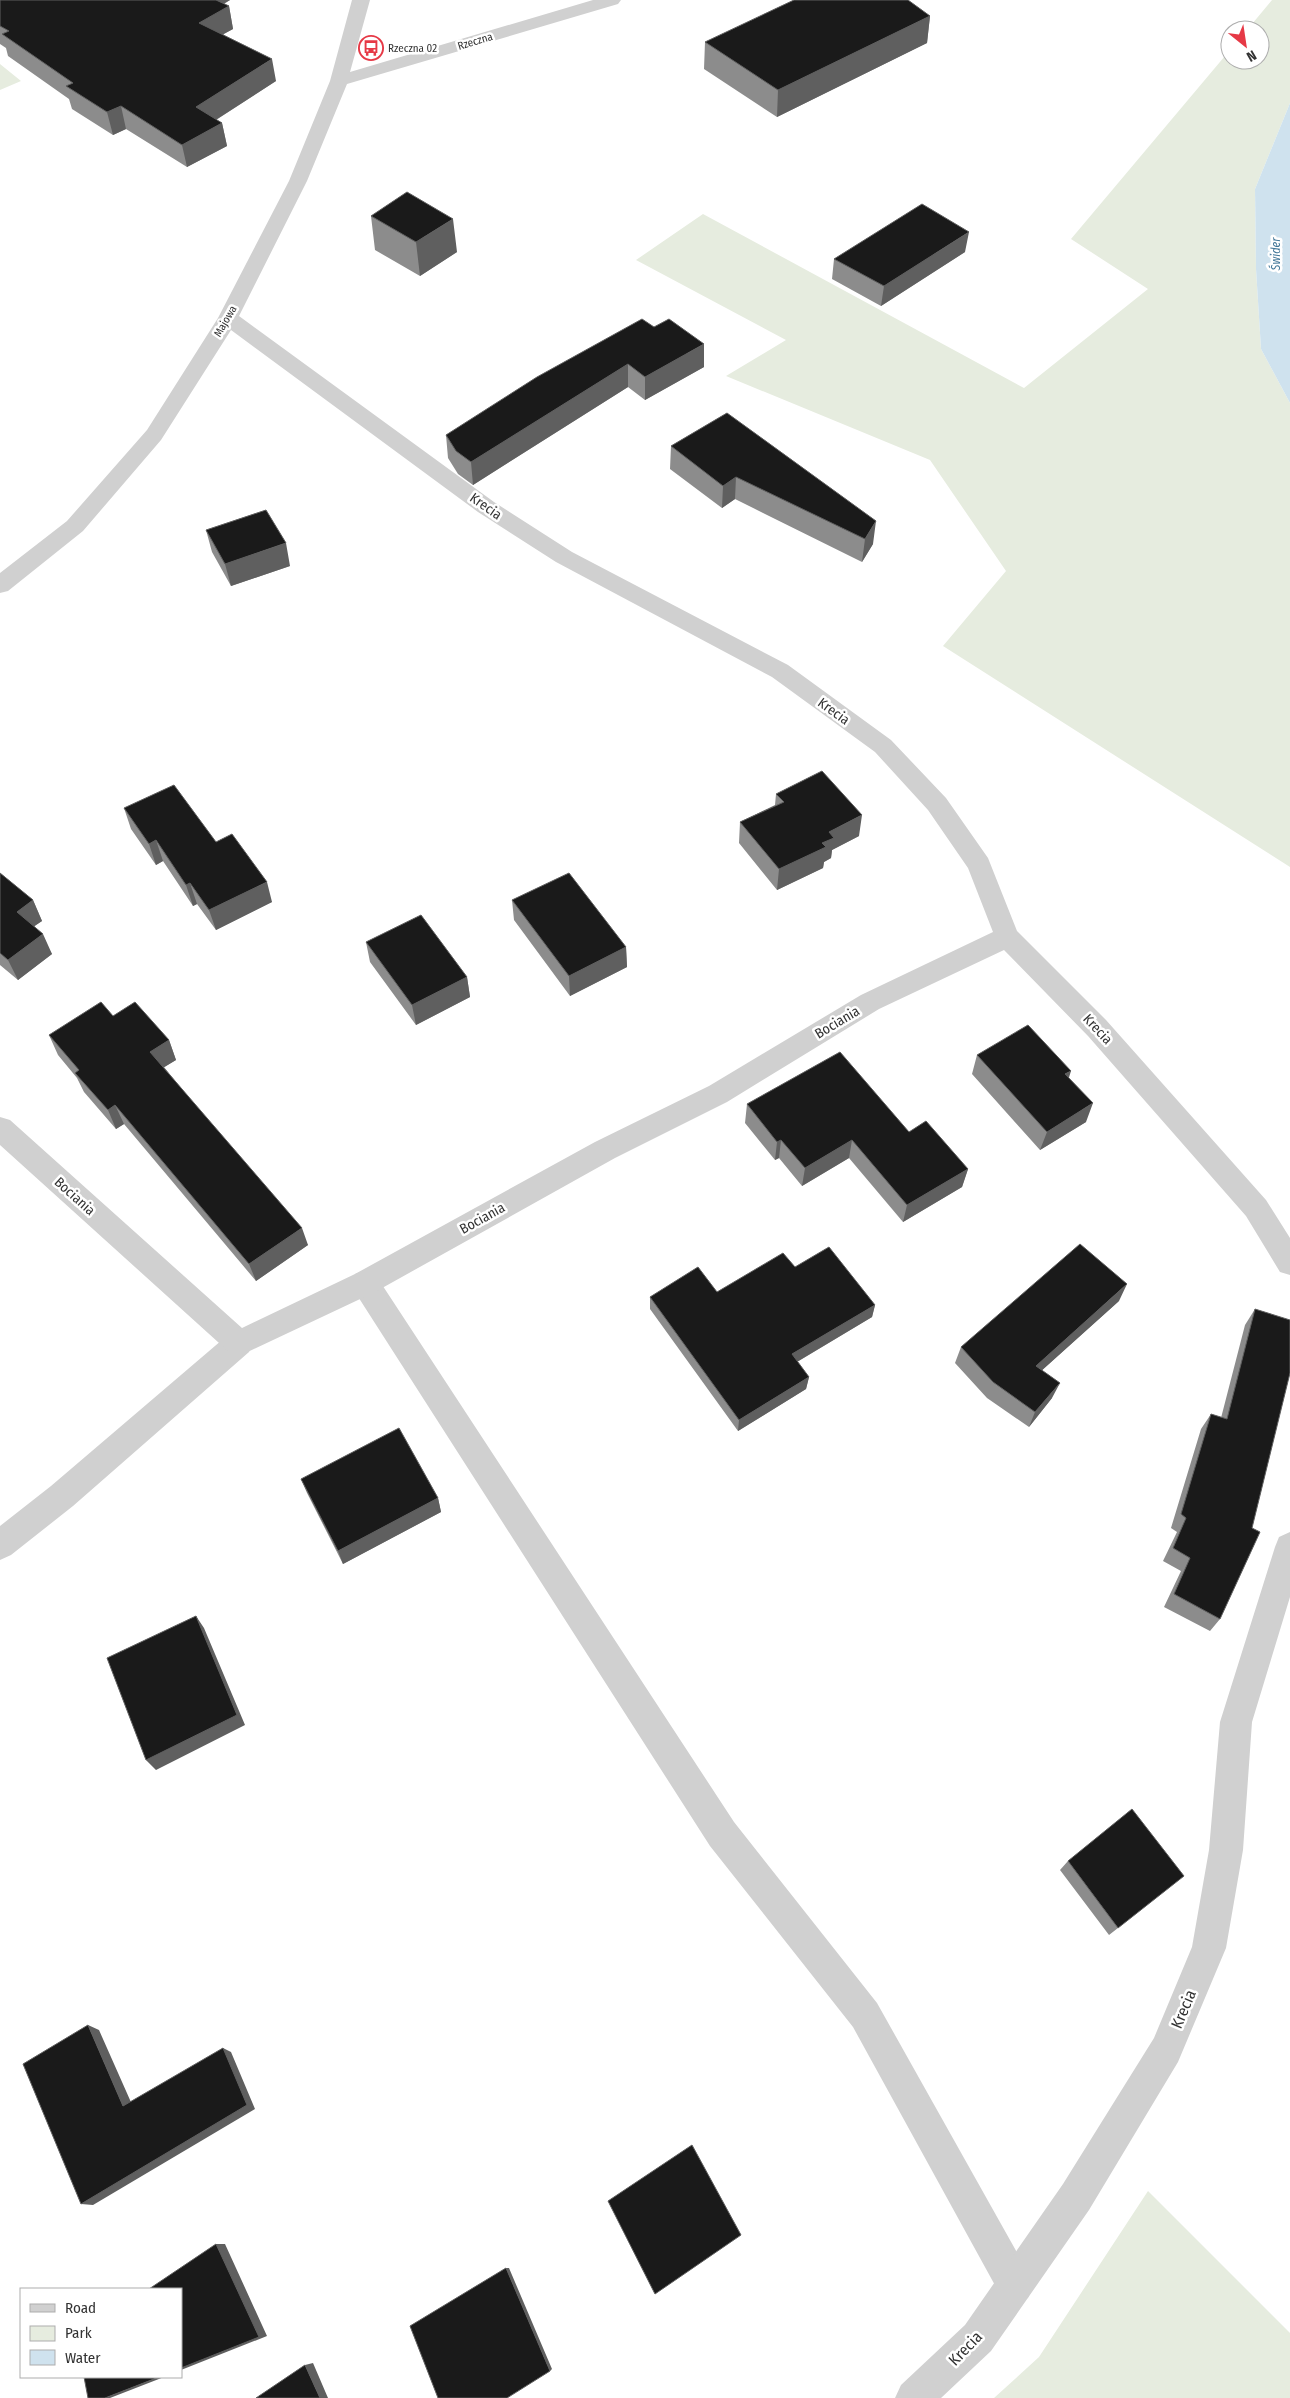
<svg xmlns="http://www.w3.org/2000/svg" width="1290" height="2398" font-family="'Fira Sans Condensed',sans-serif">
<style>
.green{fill:#e6ecdf}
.water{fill:#cfe2ee}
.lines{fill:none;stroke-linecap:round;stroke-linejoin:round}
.lane{fill:#d0d0d0;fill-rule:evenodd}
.street{fill:#d0d0d0;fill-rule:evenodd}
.wall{fill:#8c8c8c}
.shaded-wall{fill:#5f5f5f}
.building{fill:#1a1a1a;stroke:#5f5f5f}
.labels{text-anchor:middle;stroke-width:5;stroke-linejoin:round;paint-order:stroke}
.far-street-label{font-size:11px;fill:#333;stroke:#fff}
.far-poi-label{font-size:11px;fill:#333;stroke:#fff;text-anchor:start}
.far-water-label{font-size:12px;font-style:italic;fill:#3f7597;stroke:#fff}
.street-label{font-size:14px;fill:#333;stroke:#fff}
.near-street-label{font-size:16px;fill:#333;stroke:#fff}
</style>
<rect width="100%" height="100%" fill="#fff"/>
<!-- green -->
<path class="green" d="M 1272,0 L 1290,0 L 1290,103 L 1255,189 L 1256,269 L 1261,349 L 1290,403 L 1290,867 L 943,646 L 1006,571 L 930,460 L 726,376 L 786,340 L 636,260 L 703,214 L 1024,388 L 1148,289 L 1071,239 L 1230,50 L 1230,60 L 1260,60 L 1260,30 L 1247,30 Z
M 0,64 L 21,81 L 0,90 Z
M 1148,2191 L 1290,2333 L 1290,2398 L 994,2398 L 1039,2357 Z"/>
<!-- water -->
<path class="water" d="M 1290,103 L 1290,403 L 1261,349 L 1256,269 L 1255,189 Z"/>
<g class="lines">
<!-- lane -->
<path class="lane" d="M 365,1270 L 375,1274 L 734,1822 L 877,2003 L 1028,2272 L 1033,2285 L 1028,2298 L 1015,2303 L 1002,2298 L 853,2027 L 710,1846 L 355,1292 L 351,1283 L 355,1274 Z
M 239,1330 L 249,1334 L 253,1343 L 249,1352 L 73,1506 L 11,1555 L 0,1560 L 0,1526 L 51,1486 L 229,1334 Z"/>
<!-- street -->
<path class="street" d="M 352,0 L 370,0 L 350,72 L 593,0 L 621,0 L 618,4 L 347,84 L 307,181 L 239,316 L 494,502 L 572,552 L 788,665 L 891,740 L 946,798 L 988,858 L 1017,931 L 1106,1020 L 1266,1200 L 1290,1238 L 1290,1275 L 1280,1272 L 1246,1216 L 1088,1036 L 1004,950 L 879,1009 L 727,1102 L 615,1158 L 375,1292 L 239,1356 L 229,1352 L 0,1145 L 0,1117 L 10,1120 L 242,1328 L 355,1274 L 595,1142 L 709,1086 L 861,995 L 993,932 L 968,868 L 928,810 L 875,752 L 772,677 L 556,562 L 478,512 L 231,330 L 161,440 L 83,531 L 8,591 L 0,593 L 0,573 L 67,521 L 147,430 L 218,318 L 289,181 L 330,81 Z
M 1290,1532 L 1290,1597 L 1252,1722 L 1243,1850 L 1226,1948 L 1178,2062 L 1089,2210 L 991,2351 L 941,2398 L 895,2398 L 901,2385 L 965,2325 L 1063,2184 L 1154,2038 L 1192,1947 L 1209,1850 L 1220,1722 L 1275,1547 L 1279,1537 Z"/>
</g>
<!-- wall -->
<path class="wall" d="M 0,0 L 230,0 L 224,4 L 229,6 L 233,29 L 223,34 L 276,81 L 216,120 L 222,123 L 227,146 L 187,167 L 126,129 L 113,135 L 72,109 L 69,99 L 8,56 L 6,48 L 0,44 Z
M 930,16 L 927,43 L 777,117 L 704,69 L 705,42 Z
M 371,216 L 457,252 L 420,276 L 375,250 Z
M 965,252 L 881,306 L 832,279 L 834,259 Z
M 654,327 L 704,367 L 645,400 L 628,387 L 473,485 L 458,474 L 448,458 L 446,435 Z
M 727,413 L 873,544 L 862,562 L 735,499 L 722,508 L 670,469 L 671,446 Z
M 206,530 L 290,566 L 231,586 L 212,552 Z
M 776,794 L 859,836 L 832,850 L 831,858 L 824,862 L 823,868 L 777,890 L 739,843 L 740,822 L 775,805 Z
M 124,808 L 216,842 L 272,902 L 216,930 L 197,904 L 193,906 L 163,861 L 156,865 L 131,829 Z
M 0,873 L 33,900 L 42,921 L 34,926 L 52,954 L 18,980 L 0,965 Z
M 512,900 L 626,947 L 627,967 L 570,996 L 514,920 Z
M 366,942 L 467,977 L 470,997 L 416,1025 L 370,962 Z
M 113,1016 L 169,1040 L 176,1060 L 164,1067 L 308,1245 L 256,1281 L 124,1124 L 116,1129 L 84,1092 L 77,1078 L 58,1055 L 49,1035 Z
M 977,1055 L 1069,1078 L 1086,1122 L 1040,1150 L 972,1074 Z
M 747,1104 L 909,1132 L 968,1169 L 962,1187 L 903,1222 L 849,1158 L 802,1186 L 779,1158 L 775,1160 L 745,1123 Z
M 795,1267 L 875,1305 L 872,1317 L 797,1362 L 809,1377 L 806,1389 L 738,1431 L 650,1309 L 650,1297 L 717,1292 Z
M 1119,1301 L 1042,1370 L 1052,1398 L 1029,1427 L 987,1398 L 955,1363 L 961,1347 Z
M 1255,1309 L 1220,1619 L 1210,1631 L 1164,1607 L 1181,1571 L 1163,1561 L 1177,1532 L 1171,1528 L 1201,1429 L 1211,1414 L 1221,1418 L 1245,1325 Z
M 301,1479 L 438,1498 L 441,1512 L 343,1564 L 307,1493 Z
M 1068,1861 L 1118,1928 L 1109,1935 L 1060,1870 Z"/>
<!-- shaded-wall -->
<path class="shaded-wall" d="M 211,0 L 230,0 L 223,4 L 229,6 L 233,29 L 204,45 L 199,23 Z
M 930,16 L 927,43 L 777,117 L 778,90 Z
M 272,59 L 276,81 L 200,130 L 196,107 Z
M 121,106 L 126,129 L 113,135 L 107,112 Z
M 222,123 L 227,146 L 187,167 L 182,145 Z
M 453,219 L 457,252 L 420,276 L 416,242 Z
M 969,232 L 965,252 L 881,306 L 884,286 Z
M 704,344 L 704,367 L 645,400 L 645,377 Z
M 628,364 L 628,387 L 473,485 L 471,462 Z
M 736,477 L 735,499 L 722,508 L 723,486 Z
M 876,521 L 873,544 L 862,562 L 865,539 Z
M 286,543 L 290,566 L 231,586 L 225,564 Z
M 862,815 L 859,836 L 832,850 L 831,858 L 824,862 L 823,868 L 777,890 L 779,869 L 822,843 L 829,832 Z
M 156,840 L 163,861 L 156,865 L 149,844 Z
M 267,882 L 272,902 L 216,930 L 209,910 Z
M 190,883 L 197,904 L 193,906 L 186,885 Z
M 33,900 L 42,921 L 26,932 L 17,912 Z
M 43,934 L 52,954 L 18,980 L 8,960 Z
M 626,947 L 627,967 L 570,996 L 569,976 Z
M 467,977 L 470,997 L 416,1025 L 412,1005 Z
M 169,1040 L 176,1060 L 158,1071 L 150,1052 Z
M 1071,1071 L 1065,1090 L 1065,1074 Z
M 1093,1103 L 1086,1122 L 1040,1150 L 1047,1132 Z
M 115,1105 L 124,1124 L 116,1129 L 108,1110 Z
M 781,1140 L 779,1158 L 775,1160 L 777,1142 Z
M 852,1140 L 849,1158 L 802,1186 L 805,1168 Z
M 968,1169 L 962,1187 L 903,1222 L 907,1205 Z
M 302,1228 L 308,1245 L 256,1281 L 249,1264 Z
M 1127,1284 L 1119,1301 L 1029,1382 L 1036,1366 Z
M 875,1305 L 872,1317 L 790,1366 L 792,1354 Z
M 809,1377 L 806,1389 L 738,1431 L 739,1420 Z
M 1060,1383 L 1052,1398 L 1029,1427 L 1035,1412 Z
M 438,1498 L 441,1512 L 343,1564 L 338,1551 Z
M 196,1616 L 204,1628 L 245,1725 L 156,1770 L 146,1760 Z
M 88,2025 L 99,2030 L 134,2109 L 123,2106 Z
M 223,2048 L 231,2052 L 255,2109 L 93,2205 L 81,2204 Z
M 216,2244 L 225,2244 L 267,2336 L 181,2370 Z
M 506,2268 L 509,2268 L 552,2369 L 550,2371 Z
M 313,2363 L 328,2398 L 320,2398 L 305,2365 Z
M 159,2377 L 164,2377 L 110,2398 L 105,2398 Z"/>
<!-- building -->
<path class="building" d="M 0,0 L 216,0 L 229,6 L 199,23 L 272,59 L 196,107 L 222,123 L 182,145 L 121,106 L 107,112 L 66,86 L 73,83 L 2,34 L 9,31 L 0,26 Z
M 794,0 L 908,0 L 930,16 L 778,90 L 705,42 Z
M 407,192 L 453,219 L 416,242 L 371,216 Z
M 922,204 L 969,232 L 884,286 L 834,259 Z
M 642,319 L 654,327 L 669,319 L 704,344 L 645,377 L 628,364 L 471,462 L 456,451 L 446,435 L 537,377 Z
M 727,413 L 876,521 L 865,539 L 736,477 L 723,486 L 671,446 Z
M 266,510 L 286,543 L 225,564 L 206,530 Z
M 822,771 L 862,815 L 829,832 L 834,838 L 822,843 L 826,847 L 779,869 L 740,822 L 784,802 L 776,794 Z
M 174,785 L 216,842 L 232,834 L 267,882 L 209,910 L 190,883 L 186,885 L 156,840 L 149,844 L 124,808 Z
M 0,873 L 33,900 L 17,912 L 43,934 L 8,960 L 0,953 Z
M 569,873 L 626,947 L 569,976 L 512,900 Z
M 421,915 L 467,977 L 412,1005 L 366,942 Z
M 101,1002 L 113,1016 L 135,1002 L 169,1040 L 150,1052 L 302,1228 L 249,1264 L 115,1105 L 108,1110 L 75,1073 L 79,1070 L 49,1035 Z
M 1028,1025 L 1071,1071 L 1065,1074 L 1093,1103 L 1047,1132 L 977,1055 Z
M 840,1052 L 909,1132 L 926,1121 L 968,1169 L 907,1205 L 852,1140 L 805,1168 L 781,1140 L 777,1142 L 747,1104 Z
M 1080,1244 L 1127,1284 L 1036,1366 L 1060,1383 L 1035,1412 L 993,1382 L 961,1347 Z
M 829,1247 L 875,1305 L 792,1354 L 809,1377 L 739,1420 L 650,1297 L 698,1267 L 717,1292 L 783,1253 L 795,1267 Z
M 1255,1309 L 1290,1320 L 1290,1373 L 1252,1528 L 1260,1532 L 1220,1619 L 1174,1594 L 1190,1558 L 1173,1548 L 1186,1518 L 1181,1514 L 1211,1414 L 1227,1419 Z
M 399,1428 L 438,1498 L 338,1551 L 301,1479 Z
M 196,1616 L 237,1715 L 146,1760 L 107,1658 Z
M 1132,1809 L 1184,1876 L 1118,1928 L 1068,1861 Z
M 88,2025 L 123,2106 L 223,2048 L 247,2105 L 81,2204 L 23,2064 Z
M 692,2145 L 741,2235 L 655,2294 L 608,2201 Z
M 216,2244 L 259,2337 L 181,2368 L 181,2289 L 149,2289 Z
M 506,2268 L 550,2371 L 507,2398 L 438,2398 L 410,2326 Z
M 305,2365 L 320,2398 L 256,2398 Z
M 84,2377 L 159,2377 L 105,2398 L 88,2398 Z"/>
<!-- icons -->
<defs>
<symbol id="bus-ring" viewBox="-11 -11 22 22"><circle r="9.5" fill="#fff" stroke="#e63946" stroke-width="1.5"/><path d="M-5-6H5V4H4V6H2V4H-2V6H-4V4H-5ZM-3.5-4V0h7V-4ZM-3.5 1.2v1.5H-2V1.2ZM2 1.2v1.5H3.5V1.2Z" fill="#e63946"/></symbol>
</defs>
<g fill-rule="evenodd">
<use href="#bus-ring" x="357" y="34" width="28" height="28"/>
</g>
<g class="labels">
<!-- far-street labels -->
<g class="far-street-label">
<text transform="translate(475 41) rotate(-17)" y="4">Rzeczna</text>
<text transform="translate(225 321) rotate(-60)" y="4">Majowa</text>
</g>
<!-- far-poi labels -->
<g class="far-poi-label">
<text x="388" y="52">Rzeczna 02</text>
</g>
<!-- far-water labels -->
<g class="far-water-label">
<text transform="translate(1276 254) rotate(-90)" y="4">Świder</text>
</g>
<!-- street labels -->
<g class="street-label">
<text transform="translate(486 506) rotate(35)" y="5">Krecia</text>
<text transform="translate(834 711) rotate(36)" y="5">Krecia</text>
<text transform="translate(837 1022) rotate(-31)" y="5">Bociania</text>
<text transform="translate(1098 1029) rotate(47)" y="5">Krecia</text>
<text transform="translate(75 1196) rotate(42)" y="5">Bociania</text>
<text transform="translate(482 1218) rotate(-29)" y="5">Bociania</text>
</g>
<!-- near-street labels -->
<g class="near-street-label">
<text transform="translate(1183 2009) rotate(-67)" y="6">Krecia</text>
<text transform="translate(965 2348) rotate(-46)" y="6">Krecia</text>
</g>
</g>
<!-- legend -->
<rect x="20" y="2288" width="162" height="90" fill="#ffffff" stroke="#adadad"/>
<rect x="30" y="2304" width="25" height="8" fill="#d0d0d0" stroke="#adadad"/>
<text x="65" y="2313" font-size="15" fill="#333333">Road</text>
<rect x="30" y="2326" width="25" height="15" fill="#e6ecdf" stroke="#adadad"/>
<text x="65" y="2338" font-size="15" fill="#333333">Park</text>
<rect x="30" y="2350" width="25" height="15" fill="#cfe2ee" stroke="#adadad"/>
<text x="65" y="2363" font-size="15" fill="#333333">Water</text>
<!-- north arrow -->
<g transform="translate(1245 45) rotate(150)"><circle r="24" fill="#ffffff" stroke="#adadad"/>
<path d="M0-4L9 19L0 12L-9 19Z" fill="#e63946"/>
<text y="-8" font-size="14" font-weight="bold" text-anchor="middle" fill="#333333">N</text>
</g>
</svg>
